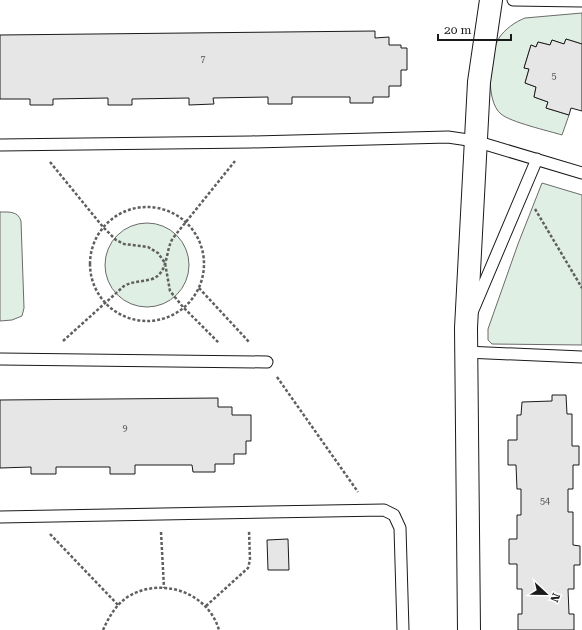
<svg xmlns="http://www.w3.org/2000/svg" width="582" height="630" font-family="'Roboto Serif',serif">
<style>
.green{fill:#e0efe3;stroke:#6a6a6a}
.building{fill:#e6e6e6;stroke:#1a1a1a}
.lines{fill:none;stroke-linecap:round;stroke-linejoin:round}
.service-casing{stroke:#1a1a1a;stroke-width:13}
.minor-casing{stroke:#1a1a1a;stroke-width:24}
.path{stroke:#5f5f5f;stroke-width:2.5;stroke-dasharray:3 2;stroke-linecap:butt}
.service{stroke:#fff;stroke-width:11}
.minor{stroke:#fff;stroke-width:22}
.labels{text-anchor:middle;stroke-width:3;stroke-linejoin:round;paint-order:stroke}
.number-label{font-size:9px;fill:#4d4d4d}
</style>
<rect width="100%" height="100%" fill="#fff"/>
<!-- green -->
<path class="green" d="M 582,13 L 582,44 L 566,39 L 564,44 L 552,40 L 550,45 L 538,42 L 536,47 L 531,45 L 524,68 L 529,69 L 525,83 L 536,87 L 534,97 L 548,102 L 546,108 L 569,115 L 562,135 C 549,131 510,122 501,114 C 485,101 489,55 499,38 C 505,29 515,22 525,18 Z
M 542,183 L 582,195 L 582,345 L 492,344 L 488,340 L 488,329 L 518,244 Z
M 0,212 C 9,212 18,211 21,221 L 24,308 L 22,316 L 12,320 L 0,321 Z
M105 265a42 42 0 1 1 84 0a42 42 0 1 1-84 0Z"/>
<!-- building -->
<path class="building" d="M 375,31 L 375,38 L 389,37 L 389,45 L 401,45 L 401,48 L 407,48 L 407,70 L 401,70 L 401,86 L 389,86 L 389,97 L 373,97 L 373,103 L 350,103 L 350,97 L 292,97 L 292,104 L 268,104 L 268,97 L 213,98 L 214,104 L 189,105 L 189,98 L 132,99 L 132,105 L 108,105 L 108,98 L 53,99 L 53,105 L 30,105 L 30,99 L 0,99 L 0,35 Z
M 566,39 L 582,44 L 582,111 L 571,108 L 569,115 L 546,108 L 548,102 L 534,97 L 536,87 L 525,83 L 529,69 L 524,68 L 531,45 L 536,47 L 538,42 L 550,45 L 552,40 L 564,44 Z
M 552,395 L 566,395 L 567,414 L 572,414 L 572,446 L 579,446 L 579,465 L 573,465 L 573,489 L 568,489 L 568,512 L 573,512 L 573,545 L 580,546 L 580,565 L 574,565 L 574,589 L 568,589 L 569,614 L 574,614 L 574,630 L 518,630 L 518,614 L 522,614 L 522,589 L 517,589 L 517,564 L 509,564 L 509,539 L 517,539 L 517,515 L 521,515 L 521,489 L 517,489 L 516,465 L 508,465 L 508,440 L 517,440 L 517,415 L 521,415 L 522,402 L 552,401 Z
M 218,398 L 218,407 L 232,407 L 232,415 L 251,415 L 251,441 L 246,441 L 246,454 L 234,454 L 234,464 L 215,464 L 215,472 L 193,472 L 192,465 L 135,465 L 135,474 L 110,474 L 110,467 L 56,467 L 56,474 L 31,474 L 31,467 L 0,468 L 0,400 Z
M 288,539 L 289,570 L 268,570 L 267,540 Z"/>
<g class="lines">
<defs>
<path id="service" d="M 513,0 L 582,1
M 0,145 L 251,142 L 448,137 L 475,141 L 582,173
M 473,310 L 537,159
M 466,352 L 582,357
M 0,359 L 267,362
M 0,517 L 384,510 L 394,515 L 400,528 L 403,630"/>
<path id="minor" d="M 469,630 L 466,328 L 479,82 L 491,0"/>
</defs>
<!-- service casing -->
<use href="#service" class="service-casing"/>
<!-- minor casing -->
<use href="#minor" class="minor-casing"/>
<!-- path -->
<path class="path" d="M 50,162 L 103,227 L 116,240 L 124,244 L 148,247 L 158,253 L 165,263 L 170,291 L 183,307 L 219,343
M90 264a57 57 0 1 1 114 0a57 57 0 1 1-114 0Z
M 535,209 L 582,288
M 199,288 L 250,343
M 63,341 L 124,286 C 133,281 142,282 152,279 C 169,273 165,250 173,238 L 235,161
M 277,377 L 358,492
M 161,532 L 164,588
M 50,534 L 119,606
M 206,606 L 248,568 L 250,560 L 249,530
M 103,630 C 109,617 116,604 129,596 C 162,577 208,592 219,630"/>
<!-- service -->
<use href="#service" class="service"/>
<!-- minor -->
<use href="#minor" class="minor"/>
</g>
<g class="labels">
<!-- number labels -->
<g class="number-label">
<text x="203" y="62">7</text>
<text x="554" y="79">5</text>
<text x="125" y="431">9</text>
<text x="545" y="504">54</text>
</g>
</g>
<!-- north arrow -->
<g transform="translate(546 594) rotate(112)" stroke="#ffffff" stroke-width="3" paint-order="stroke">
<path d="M0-3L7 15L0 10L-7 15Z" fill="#1a1a1a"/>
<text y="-6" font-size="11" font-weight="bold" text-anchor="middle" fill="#1a1a1a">N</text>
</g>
<!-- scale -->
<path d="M438 34v6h73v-6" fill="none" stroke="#1a1a1a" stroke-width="2"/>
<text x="444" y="34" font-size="12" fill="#1a1a1a" stroke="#ffffff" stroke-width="3" paint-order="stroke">20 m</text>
</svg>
